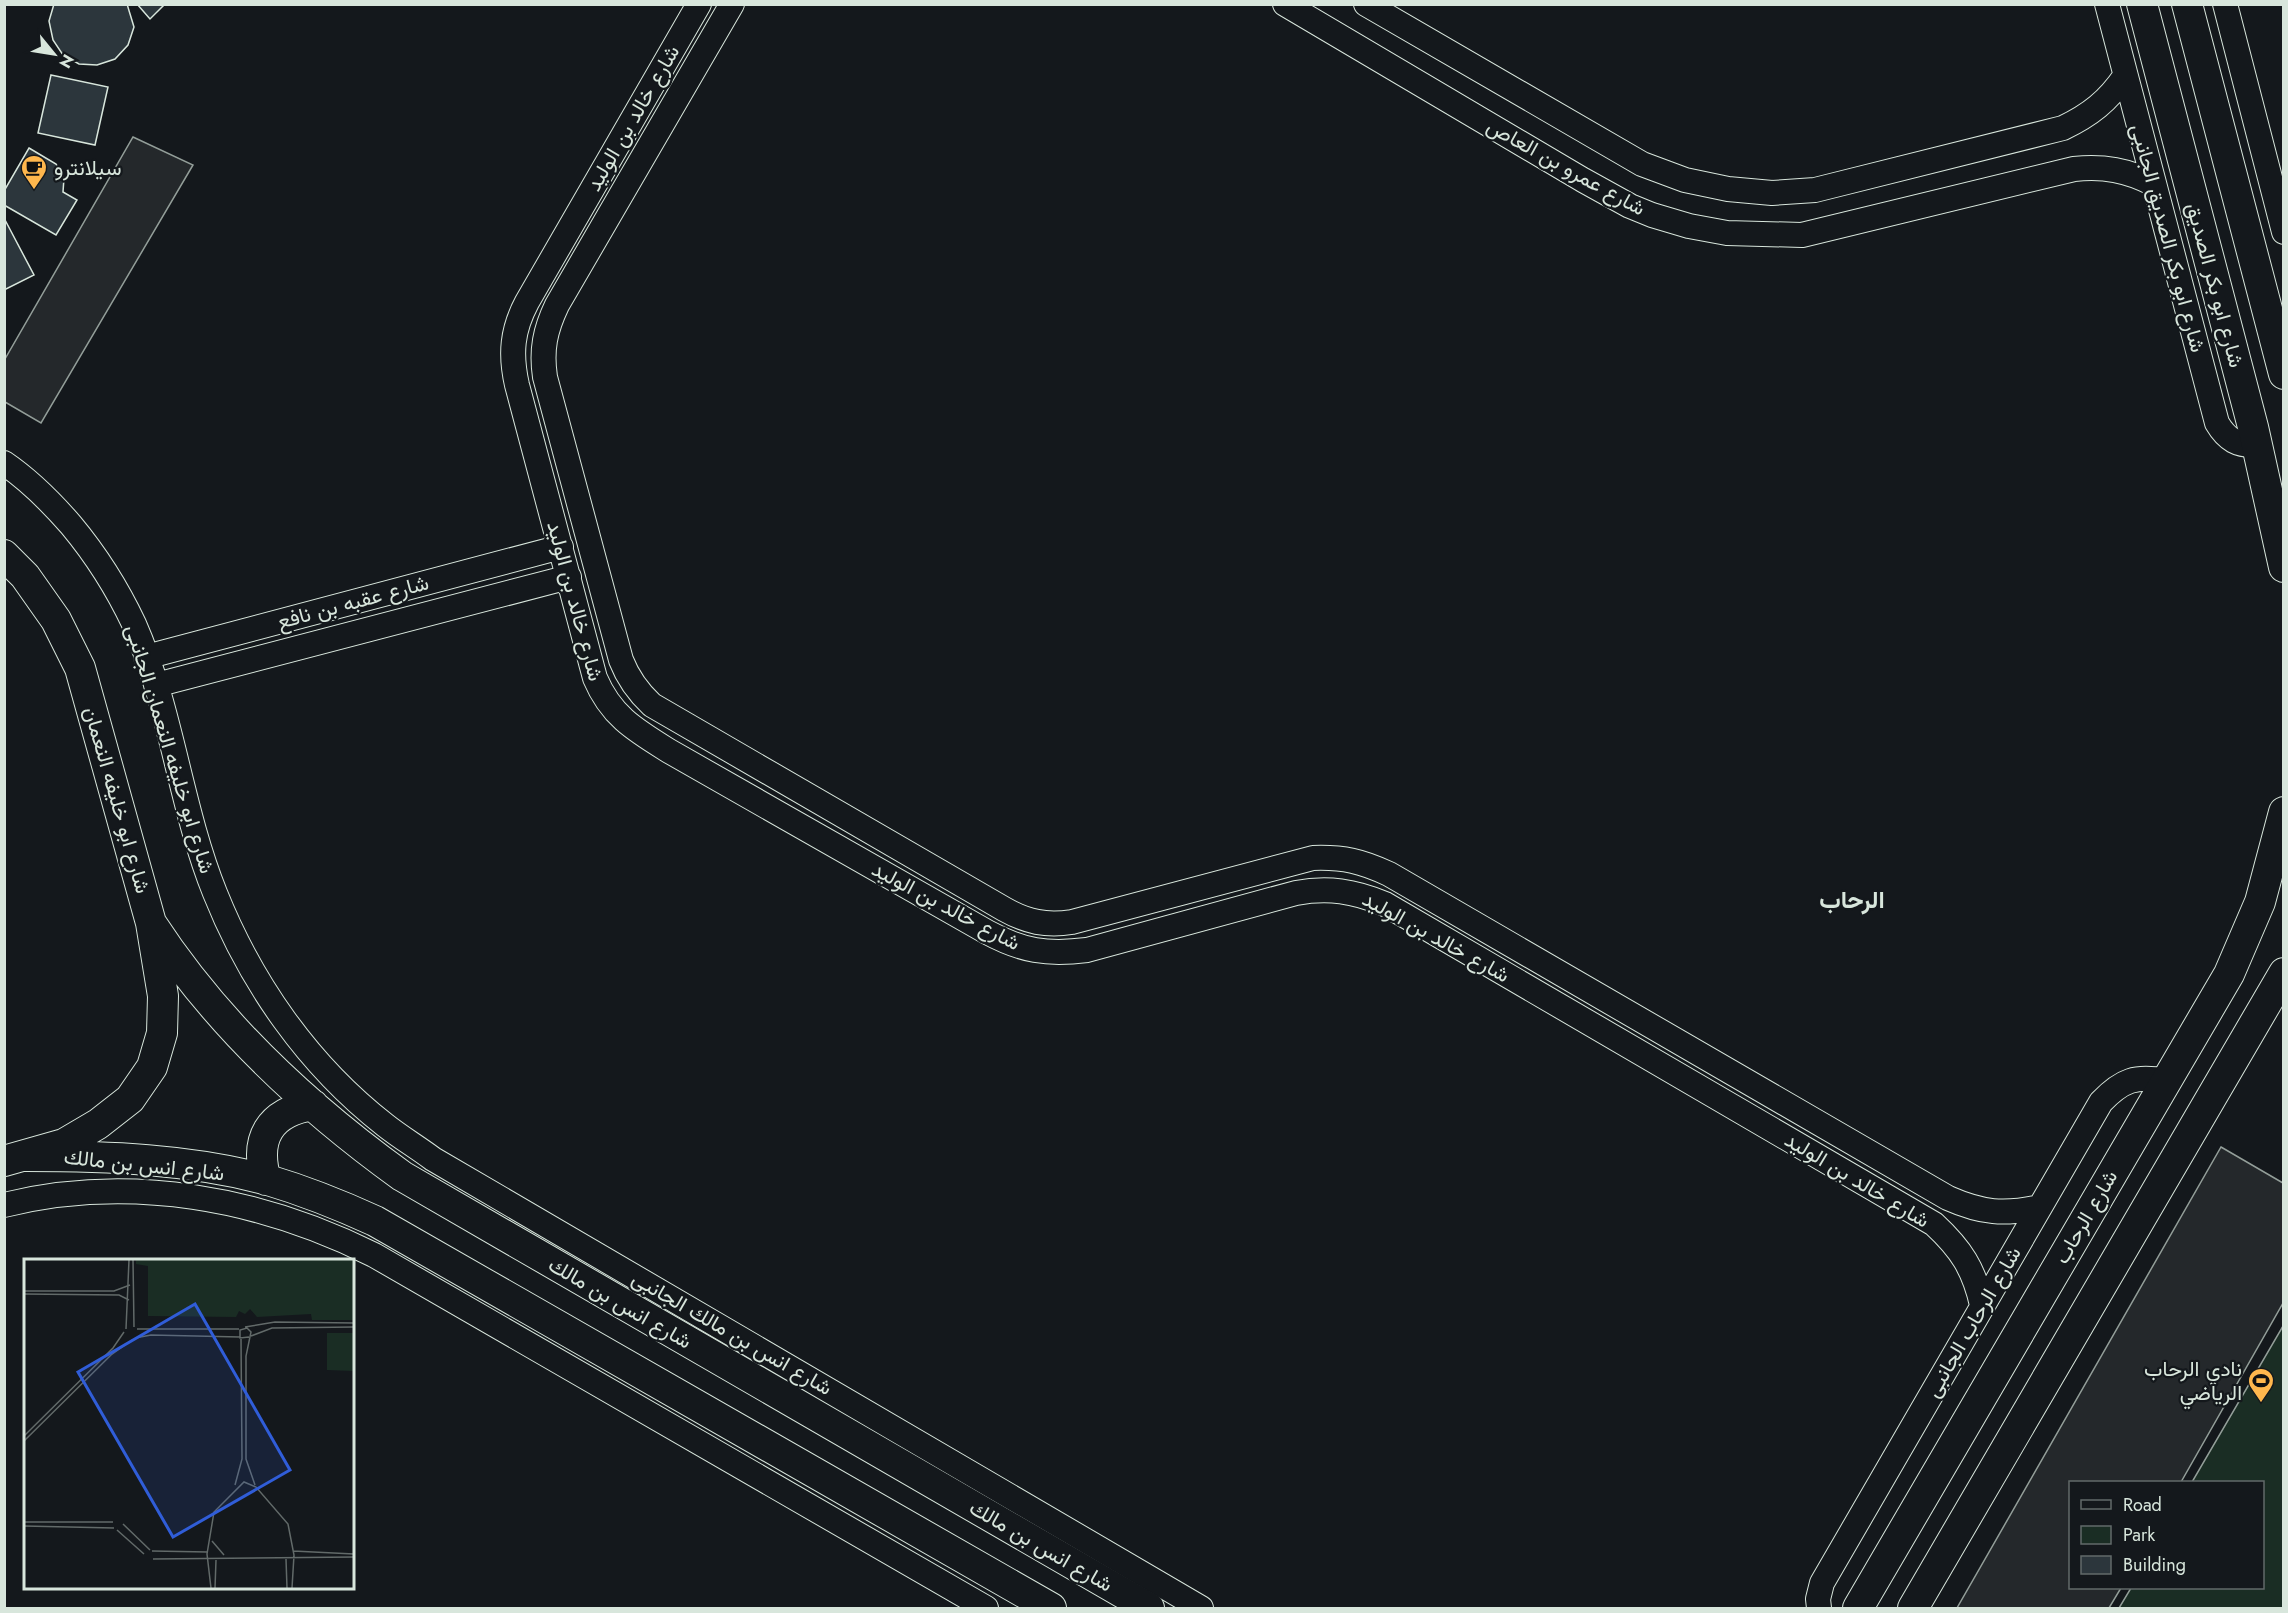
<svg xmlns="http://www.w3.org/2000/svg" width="2288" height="1613" font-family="Jost,Vazirmatn,sans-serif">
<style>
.green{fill:#1a2d24;stroke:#939e99;stroke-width:1.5}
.parking{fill:#24282b;stroke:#939e99;stroke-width:1.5}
.building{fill:#2c363c;stroke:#d8e6dc;stroke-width:1.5}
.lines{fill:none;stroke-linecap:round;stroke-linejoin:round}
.minor-casing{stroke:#d8e6dc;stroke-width:26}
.tertiary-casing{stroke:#d8e6dc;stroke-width:32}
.minor{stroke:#14181c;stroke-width:24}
.tertiary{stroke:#14181c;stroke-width:30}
.labels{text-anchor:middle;stroke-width:4.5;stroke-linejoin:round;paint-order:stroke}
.street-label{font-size:21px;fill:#d8e6dc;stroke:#14181c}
.poi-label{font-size:21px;fill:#d8e6dc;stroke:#14181c;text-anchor:start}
.quarter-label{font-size:24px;font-weight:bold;fill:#d8e6dc;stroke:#14181c}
.inset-road{fill:none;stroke:#626a69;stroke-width:1.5}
.view{fill:#305dd8;fill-opacity:0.15;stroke:#305dd8;stroke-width:3}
.inset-edge{fill:none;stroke:#d8e6dc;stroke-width:3}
</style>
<rect width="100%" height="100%" fill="#14181c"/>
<!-- green -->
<path class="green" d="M 2283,1326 L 2283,1608 L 2119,1608 L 2131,1588 L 2262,1588 L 2262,1482 L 2192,1482 Z"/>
<!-- parking -->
<path class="parking" d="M 133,137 L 193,165 L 41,423 L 5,402 L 5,359 Z
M 2221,1147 L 2283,1183 L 2283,1303 L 2181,1482 L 2070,1482 L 2070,1588 L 2121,1588 L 2109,1608 L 1957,1608 Z"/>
<!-- building -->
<path class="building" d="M 54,4 L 127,4 L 134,27 L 128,45 L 115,59 L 97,65 L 79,64 L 63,55 L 53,40 L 49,21 Z
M 137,4 L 165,4 L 150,19 Z
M 51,75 L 108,87 L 95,145 L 38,133 Z
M 29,148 L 56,164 L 64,178 L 63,192 L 77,200 L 56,235 L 4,205 L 4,191 Z
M 4,218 L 34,275 L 4,290 Z"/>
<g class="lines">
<defs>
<path id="minor" d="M 699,4 L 527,302 C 512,330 510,354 517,385 L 595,678 C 611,716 635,730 669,751 L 987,932 C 1022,951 1047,955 1087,950 L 1296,893 C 1328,887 1354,891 1385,904 L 1934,1224 C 1961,1249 1974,1269 1982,1305
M 732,4 L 557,305 C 545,330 541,350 545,377 L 621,660 C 628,678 638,692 652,705 L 1004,909 C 1027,922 1046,926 1072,922 L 1313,858 C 1344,857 1361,861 1389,874 L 1948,1198 C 1982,1213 2004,1215 2040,1207
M 1285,4 L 1583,180 L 1630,206 L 1652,215 L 1689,226 L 1727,233 L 1802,235 L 2074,169 C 2104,166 2127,170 2154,184
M 1366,4 L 1642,164 L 1685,180 L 1728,189 L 1772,193 L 1815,190 L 2063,128 C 2090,115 2108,101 2125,76
M 2107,4 L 2217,423 C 2227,440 2238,446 2257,445
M 2225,4 L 2284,232
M 4,463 C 29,480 51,502 71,525 C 96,555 117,588 134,624 C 172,710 180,806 215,893 C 251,983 308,1065 385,1125 C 400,1137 417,1147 433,1159 L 1201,1608
M 146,657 L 561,547
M 156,685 L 569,577
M 4,1205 C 130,1174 260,1198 374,1255 L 986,1608
M 1819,1608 L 1818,1599 L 1822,1583 L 2101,1102 C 2122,1080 2136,1075 2166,1081"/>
<path id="tertiary" d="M 2142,4 L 2253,427 L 2284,567
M 2187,4 L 2284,374
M 4,555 L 25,576 L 56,620 L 80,668 L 151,923 L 163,996 L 162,1033 L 152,1067 L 130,1099 L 98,1124 L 64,1144 L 4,1161
M 151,923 C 216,1023 305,1106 402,1176 L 1149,1608
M 26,1156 C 106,1156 190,1159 268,1180 C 305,1191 340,1205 375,1221 L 1051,1608
M 266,1180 C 254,1139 269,1112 313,1105
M 1858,1608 L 2229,974 L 2260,902 L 2284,812
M 1913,1608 L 2284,973"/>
</defs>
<!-- minor casing -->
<use href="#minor" class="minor-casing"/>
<!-- tertiary casing -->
<use href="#tertiary" class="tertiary-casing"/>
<!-- minor -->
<use href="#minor" class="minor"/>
<!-- tertiary -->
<use href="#tertiary" class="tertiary"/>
</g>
<!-- icons -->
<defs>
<symbol id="cafe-pin" viewBox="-11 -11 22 30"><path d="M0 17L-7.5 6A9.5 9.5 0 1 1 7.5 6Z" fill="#ffb74d" stroke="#14181c"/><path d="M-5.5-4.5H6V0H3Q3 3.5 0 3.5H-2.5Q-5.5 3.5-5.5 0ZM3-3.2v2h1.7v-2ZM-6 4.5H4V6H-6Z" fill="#111"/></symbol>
<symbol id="stadium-pin" viewBox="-11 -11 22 30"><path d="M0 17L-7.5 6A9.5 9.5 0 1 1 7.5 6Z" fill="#ffb74d" stroke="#14181c"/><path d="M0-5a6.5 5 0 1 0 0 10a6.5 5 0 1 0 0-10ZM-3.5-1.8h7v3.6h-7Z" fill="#111"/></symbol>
</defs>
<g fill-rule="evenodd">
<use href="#cafe-pin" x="19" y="153" width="30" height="40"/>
<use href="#stadium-pin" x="2246" y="1366" width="30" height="40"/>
</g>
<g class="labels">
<!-- street labels -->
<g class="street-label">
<text transform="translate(633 118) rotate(-60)" y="7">شارع خالد بن الوليد</text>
<text transform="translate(1566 167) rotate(29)" y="7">شارع عمرو بن العاص</text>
<text transform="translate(2168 238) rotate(75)" y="7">شارع ابو بكر الصديق الجانبى</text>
<text transform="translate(2215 285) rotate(75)" y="7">شارع ابو بكر الصديق</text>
<text transform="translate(575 601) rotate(75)" y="7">شارع خالد بن الوليد</text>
<text transform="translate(353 602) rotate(-15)" y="7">شارع عقبه بن نافع</text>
<text transform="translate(170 749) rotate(73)" y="7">شارع ابو خليفه النعمان الجانبى</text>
<text transform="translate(117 800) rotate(74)" y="7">شارع ابو خليفه النعمان</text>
<text transform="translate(946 906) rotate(28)" y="7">شارع خالد بن الوليد</text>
<text transform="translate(1436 937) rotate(29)" y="7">شارع خالد بن الوليد</text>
<text transform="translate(144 1165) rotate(6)" y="7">شارع انس بن مالك</text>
<text transform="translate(1857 1180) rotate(31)" y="7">شارع خالد بن الوليد</text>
<text transform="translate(2086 1217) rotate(-60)" y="7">شارع الرحاب</text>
<text transform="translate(620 1303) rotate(30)" y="7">شارع انس بن مالك</text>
<text transform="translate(1973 1322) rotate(-60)" y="7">شارع الرحاب الجانبى</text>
<text transform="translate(732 1333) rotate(30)" y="7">شارع انس بن مالك الجانبى</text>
<text transform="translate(1041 1546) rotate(30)" y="7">شارع انس بن مالك</text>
</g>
<!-- poi labels -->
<g class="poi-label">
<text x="54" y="175">سيلانترو</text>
<text x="2242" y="1376" text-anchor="end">نادي الرحاب<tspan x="2242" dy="24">الرياضي</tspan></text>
</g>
<!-- quarter labels -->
<g class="quarter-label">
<text x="1852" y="908">الرحاب</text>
</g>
</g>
<!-- overview -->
<g transform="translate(24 1259)">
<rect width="330" height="330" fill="#14181c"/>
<path d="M 112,1 L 330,1 L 330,61 L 288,61 L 287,55 L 233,58 L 226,50 L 221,55 L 215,52 L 212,58 L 124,57 L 124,7 L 112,5 ZM 303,74 L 330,74 L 330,112 L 303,111 Z" fill="#1a2d24"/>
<path class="inset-road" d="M 109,1 L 110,68M 0,32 L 90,32 L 106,26M 0,35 L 95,36 L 105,41M 221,68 L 251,63 L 330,64M 102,70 L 105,1M 113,70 L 215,70M 227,77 L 248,69 L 330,68M 225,78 L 216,79 L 216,71 L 223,69 L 227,73 L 222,97 L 222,200 L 231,226M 111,79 L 127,76 L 216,78M 0,177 L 89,89 L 100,73M 0,182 L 87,96 L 108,81M 211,226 L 218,200 L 217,80M 0,263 L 89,263M 99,265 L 126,291M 0,267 L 90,269M 93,271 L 120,295M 188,282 L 200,296M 128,292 L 184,293M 269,292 L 330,295M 129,300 L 330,298M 262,300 L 263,329M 187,329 L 183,295 L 190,253 L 220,223 L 232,228 L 264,265 L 270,296 L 268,329M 191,329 L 192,301"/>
<path class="view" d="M 171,45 L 266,211 L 149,278 L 54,113 Z"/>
<rect width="330" height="330" class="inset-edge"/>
</g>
<!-- border -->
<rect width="2288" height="1613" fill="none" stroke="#d8e6dc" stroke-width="12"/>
<!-- legend -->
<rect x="2069" y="1481" width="195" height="108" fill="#14181c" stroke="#626a69" stroke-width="1.5"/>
<rect x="2081" y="1500" width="30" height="9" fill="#14181c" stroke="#626a69" stroke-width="1.5"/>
<text x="2123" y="1511" font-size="18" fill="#d8e6dc">Road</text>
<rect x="2081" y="1526" width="30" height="18" fill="#1a2d24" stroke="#626a69" stroke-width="1.5"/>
<text x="2123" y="1541" font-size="18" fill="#d8e6dc">Park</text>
<rect x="2081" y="1556" width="30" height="18" fill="#2c363c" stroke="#626a69" stroke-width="1.5"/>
<text x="2123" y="1571" font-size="18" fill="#d8e6dc">Building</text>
<!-- north arrow -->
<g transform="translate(54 54) rotate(120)" stroke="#14181c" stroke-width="4.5" paint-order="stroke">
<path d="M0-4.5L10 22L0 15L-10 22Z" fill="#d8e6dc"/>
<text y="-9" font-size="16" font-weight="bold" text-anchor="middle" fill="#d8e6dc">N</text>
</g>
</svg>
